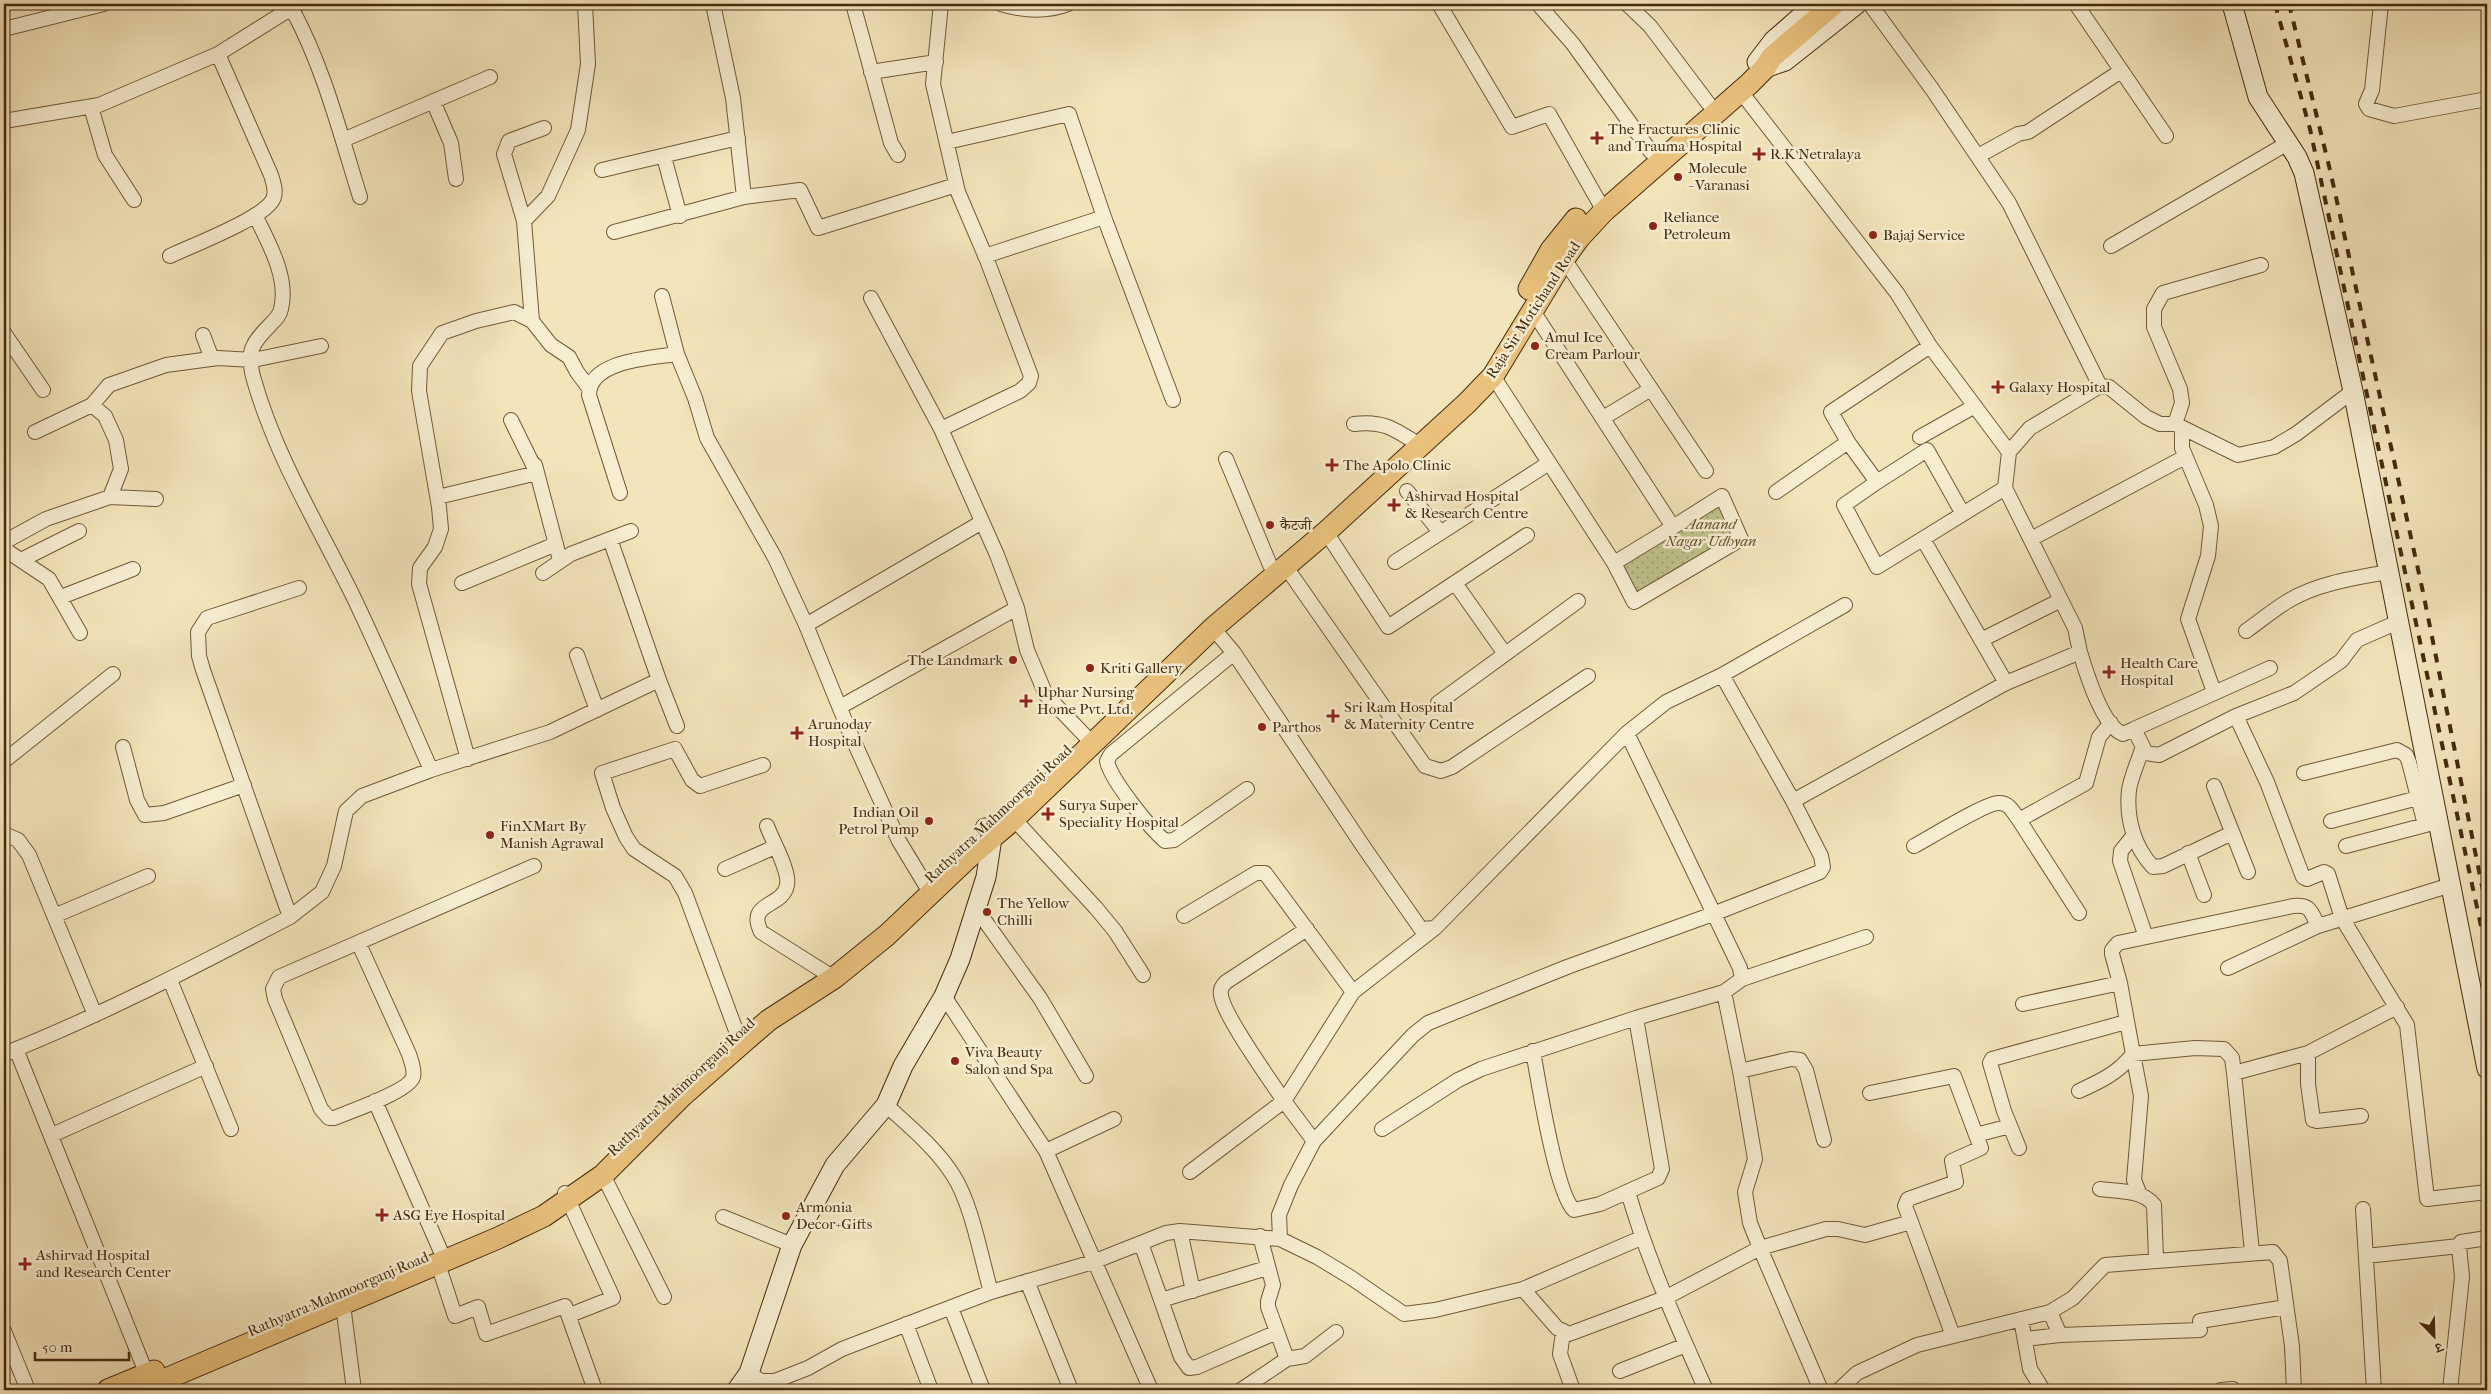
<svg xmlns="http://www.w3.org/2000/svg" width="2491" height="1394" font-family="'IM FELL French Canon','Noto Serif Devanagari',serif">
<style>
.park{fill:url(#park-dots);stroke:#82764d}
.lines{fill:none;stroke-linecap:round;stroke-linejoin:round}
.street-casing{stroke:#715939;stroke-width:16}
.secondary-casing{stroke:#462a0e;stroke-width:21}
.primary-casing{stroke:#462a0e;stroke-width:23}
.street{stroke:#f7eed2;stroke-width:14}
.secondary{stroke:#f7eed2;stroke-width:19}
.primary{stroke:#eac27d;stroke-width:21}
.rail{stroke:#462a0e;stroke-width:4;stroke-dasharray:9 9;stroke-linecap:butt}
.poi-dot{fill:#8f2418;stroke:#f7eed2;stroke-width:2}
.labels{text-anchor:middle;stroke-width:5;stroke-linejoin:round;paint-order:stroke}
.poi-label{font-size:15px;fill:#462a0e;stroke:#f7eed2;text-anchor:start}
.street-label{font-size:15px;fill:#462a0e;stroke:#f7eed2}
.park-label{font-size:15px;font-style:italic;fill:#64502e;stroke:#f7eed2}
</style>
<defs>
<pattern id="park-dots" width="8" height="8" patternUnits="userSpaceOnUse" patternTransform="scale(1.25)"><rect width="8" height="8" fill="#bfc38c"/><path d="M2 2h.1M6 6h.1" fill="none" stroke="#9d9f71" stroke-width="1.8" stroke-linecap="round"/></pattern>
</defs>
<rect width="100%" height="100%" fill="#f3e5ba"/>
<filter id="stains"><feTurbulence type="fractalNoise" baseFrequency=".004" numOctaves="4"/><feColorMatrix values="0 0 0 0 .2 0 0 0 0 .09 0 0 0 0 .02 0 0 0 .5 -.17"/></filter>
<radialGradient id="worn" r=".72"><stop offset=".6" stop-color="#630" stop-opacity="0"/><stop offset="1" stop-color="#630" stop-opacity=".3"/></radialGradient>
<!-- park -->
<path class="park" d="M 1724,501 L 1738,541 L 1639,599 L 1620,565 Z"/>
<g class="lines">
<defs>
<path id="street" d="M 713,4 L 733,98 L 744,197
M 853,4 L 891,143 L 898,155
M 941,4 L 933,84 L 958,192 L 987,260 L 1031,376 L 1029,383 L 1020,391 L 941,429 L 997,555 L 1017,608 L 1027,650 L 1046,695 L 1092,743
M 1001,4 C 1024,11 1047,12 1068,4
M 1439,4 L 1512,127 L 1549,114 L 1604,211
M 1538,4 L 1573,44 L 1651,152
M 1627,4 L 1650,26 L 1708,103
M 1870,4 L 1932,89 L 2009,203 L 2100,386
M 2076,4 L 2166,136
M 2381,4 L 2372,90 L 2366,104 L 2369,109 L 2394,116 L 2487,99
M 292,9 C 324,68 340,133 360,197
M 4,29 L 104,4
M 871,72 L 936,62
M 1741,92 L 1897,293 L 1930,346 L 2009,452 L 2005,488 L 1877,567 L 1844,505 L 1877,482 L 1848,442 L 1831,412 L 1930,346
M 433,101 L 451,143 L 456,179
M 91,107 L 105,155 L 134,200
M 4,121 L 99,105 L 218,54 L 298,4
M 343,140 L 490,77
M 947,142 L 1069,114 L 1104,217 L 1173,400
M 1978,156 L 2018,134 L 2028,132 L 2121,71
M 664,157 L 680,216
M 602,170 L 738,138
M 255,215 C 268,242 289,277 281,309 C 280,315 276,319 271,324 C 251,344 246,352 254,380 C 276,457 317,523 352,594 C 380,652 405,711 431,770
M 524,221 L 504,154 L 509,141 L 544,128
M 614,232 L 744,197 L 800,190 L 818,228 L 956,185
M 2111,246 L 2288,143
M 170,256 C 191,246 261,219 272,201 C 277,194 274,184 271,175 L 218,54
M 985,256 L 1104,217
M 1564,259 L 1706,471
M 662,296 L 677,354 L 695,398 L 707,438 L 775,558 L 806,625 L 850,733 L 899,841 L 931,894
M 871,298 L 941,429
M 532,321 L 524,221 L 548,196 L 578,130 L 588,64 L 585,4
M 4,333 L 43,390
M 203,335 L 212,359
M 1493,376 L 1614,563 L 1673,527 L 1533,311
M 92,405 L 105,416 L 116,440 L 121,469 L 110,497
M 1603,418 L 1651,389
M 1354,424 C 1384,420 1396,430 1421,446
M 2175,424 L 2182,403 L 2180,389 L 2154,327 L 2154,309 L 2163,293 L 2261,265
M 2182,429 L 2182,448 L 2206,505 L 2211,526 L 2208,556 L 2188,619 L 2214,692
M 35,432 L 92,405 L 109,385 L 166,365 L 218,358 L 253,360 L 321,346
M 1920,437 L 1975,406
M 2009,452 L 2030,428 L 2100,386 L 2109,387 L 2146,417 L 2160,424 L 2175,424 L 2238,455 L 2274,447 L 2296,434 L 2353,391
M 1226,459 L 1270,565
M 535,465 L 560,560
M 1877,482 L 1927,450 L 1963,514
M 1407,491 L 1440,532
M 1776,492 L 1848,442
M 620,493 L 589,395 C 589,360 652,358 677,354
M 438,497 L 537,473 L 511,420
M 1326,532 L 1388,627 L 1527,535
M 1923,539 L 2006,683
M 2031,539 L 2185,457
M 4,542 L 46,519 L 110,497 L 156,499
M 4,549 L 49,579 L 80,633
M 21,560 L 79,531
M 1395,562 L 1549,463
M 1614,563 L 1634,602 L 1741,539 L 1722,496 L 1673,527
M 1286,567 L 1425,766 L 1441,771 L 1452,767 L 1588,676
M 543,573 L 571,554 L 610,539
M 462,583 L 556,544
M 1455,583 L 1505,654
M 61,597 L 133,569
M 806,625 L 982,522
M 1213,628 L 1234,653 L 1365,849 L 1421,929 L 1435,928 L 1627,733 L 1740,968 L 1742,979 L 1724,992 L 1636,1018 L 1662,1169 L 1658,1178 L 1600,1204 L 1574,1210 C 1556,1194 1538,1079 1533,1051
M 2246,631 C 2260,621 2273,610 2288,601 C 2318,583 2355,578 2389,572
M 1981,640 L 2061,600 L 2005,488
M 2080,652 C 2086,672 2102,726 2123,734 L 2134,729 L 2146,753 L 2159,755 L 2236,716 L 2294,693 L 2341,661 L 2357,640 L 2398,622
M 1234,653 L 1111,754 L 1107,761 C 1110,779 1150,828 1165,841 L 1174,840 L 1247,789
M 577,655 L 597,710
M 1722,675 L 1845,605
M 659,680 L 677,726
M 1438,703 L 1578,601
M 840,707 L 1017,608
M 2236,716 L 2267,782 L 2303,877 L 2307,879 L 2324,872 L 2328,874 L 2342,918 L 2407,1025 L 2427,1199 L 2487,1192
M 2134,729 L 2270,668
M 123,747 L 137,800 L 145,815 L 164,813 L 244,785
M 2142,749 C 2138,762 2131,777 2129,790 C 2126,818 2134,847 2153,867 L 2163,866 L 2232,833
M 468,759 L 419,584 L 420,568 L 435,547 L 441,529 L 439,507 L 419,391 L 420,366 L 442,333 L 476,321 L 514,312 L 532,321 L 551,345 L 569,357 L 577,372 L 589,388
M 4,761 L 113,674
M 2304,773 L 2397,750 L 2406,755 L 2409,762 L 2425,825
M 2214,786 L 2248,872
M 1793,801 L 2006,683 L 2080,652 L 2075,628 L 2061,600
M 1014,819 L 1096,908 L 1115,931 L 1143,975
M 2019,820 L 2086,783 L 2099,737 L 2111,723
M 2331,821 L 2418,798
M 767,826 C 772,840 790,871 787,885 C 783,908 746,901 761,932 L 834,978
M 4,834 L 18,840 L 29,855 L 95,1015
M 2133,836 L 2121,851 L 2120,861 L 2146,937
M 1914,846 C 1929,838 1986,803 1998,803 C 2009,802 2013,812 2019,820 L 2079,913
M 2346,846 L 2433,823
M 2188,853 L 2204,895
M 725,869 L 775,847
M 975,907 L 1040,998 L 1086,1076
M 54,916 L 148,876
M 1184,916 L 1256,873 L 1265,873 L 1353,992
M 290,917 L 322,892 L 334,866 L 346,811 L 362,796 L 431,770 L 550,732 L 659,680 L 610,539 L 631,531
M 359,944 L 409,1054 C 411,1061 415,1069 413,1077 C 409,1091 349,1112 334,1118 L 329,1118 L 321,1109 L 275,999 L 273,989 L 279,977 L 534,866
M 2228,968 L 2318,926 L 2451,885
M 1742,979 L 1866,937
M 170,980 L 231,1129
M 944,996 L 1046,1151 L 1151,1390
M 2023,1004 L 2120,983
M 741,1044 L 685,893 L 675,876 L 634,849 L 626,837 L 613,808 L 602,773 L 675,749 L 692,780 L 700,786 L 763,765
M 16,1049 L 149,1380
M 2308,1053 L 2308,1084 L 2313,1120 L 2317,1121 L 2361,1116
M 4,1054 C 102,1015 196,966 290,917 L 203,670 L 199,656 L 198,632 L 207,618 L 299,588
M 1740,1071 L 1791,1059 L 1800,1060 L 1806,1070 L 1824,1140
M 2234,1073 L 2308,1053 L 2397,1007
M 2079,1091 C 2101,1081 2118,1073 2133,1054 L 2120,983 L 2112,954 L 2112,950 L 2118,943 L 2293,906 C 2311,904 2311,912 2318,926
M 1870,1093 L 1954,1076 L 1976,1135
M 375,1101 L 445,1261
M 886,1105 C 910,1127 936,1148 953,1175 C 972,1204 981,1258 991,1292
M 1382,1129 L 1458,1080 L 1481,1069 L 1636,1018
M 52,1135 L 206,1066
M 1314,1141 L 1413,1035 L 1428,1023 L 1567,967 L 1713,914 L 1820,872 L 1823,867 L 1821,856 L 1793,801 L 1722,675 L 1666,702 L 1627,733
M 2019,1148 L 2004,1111 L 1990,1063 L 1992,1059 L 2126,1022
M 1046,1151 L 1114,1119
M 1190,1172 L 1284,1101 C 1271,1081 1223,1015 1221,995 C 1220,989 1222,986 1226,982 L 1307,929
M 603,1175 L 664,1297
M 2100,1189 C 2116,1191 2143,1190 2154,1205 L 2156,1259
M 1628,1192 C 1648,1261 1677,1325 1706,1390
M 565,1193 L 613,1298 L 570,1315
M 2140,1195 L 2134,1180 L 2141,1096 L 2133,1054 L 2195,1048 L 2224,1049 L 2232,1058 L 2234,1073 L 2252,1252
M 2363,1209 L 2374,1390
M 723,1217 L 792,1245
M 1911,1222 L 1905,1206 L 1908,1199 L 1956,1182 L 1952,1161 L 1981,1148 L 1976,1135 L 2010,1126
M 1180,1231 L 1193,1291
M 1280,1239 L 1279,1215 L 1291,1185 L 1314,1141 L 1284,1101 L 1353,992 L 1435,928
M 1141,1243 L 1181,1357 L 1189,1368 L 1197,1367 L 1277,1332
M 2366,1256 L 2459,1246
M 438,1264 L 455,1316 L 478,1307 L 486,1334 L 565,1306 L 595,1390
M 1027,1281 L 1071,1390
M 1523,1289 L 1641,1238
M 1161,1300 L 1267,1268
M 343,1305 L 354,1390
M 951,1308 L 983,1390
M 2050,1312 L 2060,1335
M 2021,1319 L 2030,1369 L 2043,1390
M 2200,1321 L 2286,1307
M 906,1324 L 931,1390
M 4,1331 L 28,1390
M 1563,1332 L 1560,1354 L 1573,1390
M 2025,1339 L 2060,1335 L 2200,1330
M 1287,1359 L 1305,1356 L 1336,1332
M 1620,1371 L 1686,1345
M 749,1373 L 761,1381 L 775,1381 L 808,1368 L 842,1349 L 991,1292 L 1093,1262 L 1166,1233 L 1180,1231 L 1280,1239 L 1317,1257 L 1350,1277 L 1404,1314 L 1435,1310 L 1523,1289 L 1557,1328 L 1569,1334 L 1665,1298 L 1760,1248 L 1750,1223 L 1745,1192 L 1755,1159 L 1740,1071 L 1724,992
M 1241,1390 L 1287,1359 L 1268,1307 L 1268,1301 L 1273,1285 L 1260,1236
M 1821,1390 L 1760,1248 L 1826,1229 L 1838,1229 L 1865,1235 L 1911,1222 L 1953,1336
M 1839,1390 L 1857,1373 L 1917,1345 L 2050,1312 L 2073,1298 L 2105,1265 L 2273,1252 L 2280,1261 L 2292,1346 L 2294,1390
M 2221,1390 L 2233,1389
M 2450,1390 L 2462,1277 L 2459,1246 L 2461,1242 L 2487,1238"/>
<path id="secondary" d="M 2232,4 L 2258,97 L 2297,157 L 2304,173 L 2353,391 L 2487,1069
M 1757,62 L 1773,41 L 1815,4
M 1765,68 L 1785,61 L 1857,4
M 737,1390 L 749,1373 L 792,1245 L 835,1165 L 886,1105 L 903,1066 L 944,996 L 960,959 L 986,877 L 992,838 L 985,828"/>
<path id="primary" d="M 1529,289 L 1551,250 L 1576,219
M 108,1390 L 154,1371
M 140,1390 L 498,1238 L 544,1216 L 603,1175 L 682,1096 L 741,1044 L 769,1020 L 834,978 L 887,935 L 968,858 L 1014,819 L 1213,628 L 1326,532 L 1467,403 L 1493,376 L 1564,259 L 1579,238 L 1604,211 L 1749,84 L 1765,68 L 1772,57 L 1834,4"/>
</defs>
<!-- street casing -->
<use href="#street" class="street-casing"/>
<!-- secondary casing -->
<use href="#secondary" class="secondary-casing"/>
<!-- primary casing -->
<use href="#primary" class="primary-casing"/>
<!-- street -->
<use href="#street" class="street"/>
<!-- secondary -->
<use href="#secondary" class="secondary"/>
<!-- primary -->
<use href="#primary" class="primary"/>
<!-- rail -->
<path class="rail" d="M 2275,4 L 2310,129 L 2487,954
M 2289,4 L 2330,170 L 2423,592 L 2487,911"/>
</g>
<!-- markers -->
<g class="poi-dot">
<path d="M1594.5 130.5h5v5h5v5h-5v5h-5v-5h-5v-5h5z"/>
<path d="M1756.5 146.5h5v5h5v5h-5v5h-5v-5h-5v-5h5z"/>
<circle cx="1678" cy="177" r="5"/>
<circle cx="1653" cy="226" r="5"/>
<circle cx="1873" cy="235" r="5"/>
<circle cx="1535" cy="346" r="5"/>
<path d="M1995.5 379.5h5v5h5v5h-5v5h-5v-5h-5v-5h5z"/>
<path d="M1329.5 457.5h5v5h5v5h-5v5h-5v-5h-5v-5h5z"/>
<path d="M1391.5 497.5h5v5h5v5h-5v5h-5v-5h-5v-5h5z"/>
<circle cx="1270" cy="525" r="5"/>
<circle cx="1013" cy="660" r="5"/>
<circle cx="1090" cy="668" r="5"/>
<path d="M2106.5 664.5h5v5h5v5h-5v5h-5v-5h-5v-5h5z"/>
<path d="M1023.5 693.5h5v5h5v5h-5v5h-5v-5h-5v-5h5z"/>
<path d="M1330.5 708.5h5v5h5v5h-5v5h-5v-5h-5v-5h5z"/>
<circle cx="1262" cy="727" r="5"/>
<path d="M794.5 725.5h5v5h5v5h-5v5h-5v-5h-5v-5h5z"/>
<path d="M1045.5 806.5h5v5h5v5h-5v5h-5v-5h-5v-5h5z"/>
<circle cx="929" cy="821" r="5"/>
<circle cx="490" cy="835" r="5"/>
<circle cx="987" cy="912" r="5"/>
<circle cx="955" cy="1061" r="5"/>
<path d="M379.5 1207.5h5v5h5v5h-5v5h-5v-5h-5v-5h5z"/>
<circle cx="786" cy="1216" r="5"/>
<path d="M22.5 1256.5h5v5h5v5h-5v5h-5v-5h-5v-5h5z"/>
</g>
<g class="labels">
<!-- poi labels -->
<g class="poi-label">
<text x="1608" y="134">The Fractures Clinic<tspan x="1608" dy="17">and Trauma Hospital</tspan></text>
<text x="1770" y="159">R.K Netralaya</text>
<text x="1688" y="173">Molecule<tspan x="1688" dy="17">- Varanasi</tspan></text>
<text x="1663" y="222">Reliance<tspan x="1663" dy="17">Petroleum</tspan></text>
<text x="1883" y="240">Bajaj Service</text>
<text x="1545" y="342">Amul Ice<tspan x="1545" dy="17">Cream Parlour</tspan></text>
<text x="2009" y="392">Galaxy Hospital</text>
<text x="1343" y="470">The Apolo Clinic</text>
<text x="1405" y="501">Ashirvad Hospital<tspan x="1405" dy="17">&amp; Research Centre</tspan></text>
<text x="1280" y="530">कैटजी</text>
<text x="1003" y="665" text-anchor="end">The Landmark</text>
<text x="2120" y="668">Health Care<tspan x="2120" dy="17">Hospital</tspan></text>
<text x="1100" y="673">Kriti Gallery</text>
<text x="1037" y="697">Uphar Nursing<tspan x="1037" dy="17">Home Pvt. Ltd.</tspan></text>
<text x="1344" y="712">Sri Ram Hospital<tspan x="1344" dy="17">&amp; Maternity Centre</tspan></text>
<text x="808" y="729">Arunoday<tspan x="808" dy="17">Hospital</tspan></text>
<text x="1272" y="732">Parthos</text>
<text x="1059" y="810">Surya Super<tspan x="1059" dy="17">Speciality Hospital</tspan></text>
<text x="919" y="817" text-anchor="end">Indian Oil<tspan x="919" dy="17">Petrol Pump</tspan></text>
<text x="500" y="831">FinXMart By<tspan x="500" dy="17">Manish Agrawal</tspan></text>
<text x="997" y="908">The Yellow<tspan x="997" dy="17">Chilli</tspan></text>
<text x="965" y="1057">Viva Beauty<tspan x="965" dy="17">Salon and Spa</tspan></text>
<text x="796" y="1212">Armonia<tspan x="796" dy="17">Decor+Gifts</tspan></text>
<text x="393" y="1220">ASG Eye Hospital</text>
<text x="36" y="1260">Ashirvad Hospital<tspan x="36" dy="17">and Research Center</tspan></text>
</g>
<!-- street labels -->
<g class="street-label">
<text transform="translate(1533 310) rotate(-57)" y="5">Raja Sir Motichand Road</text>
<text transform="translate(998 814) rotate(-43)" y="5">Rathyatra Mahmoorganj Road</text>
<text transform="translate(681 1087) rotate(-43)" y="5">Rathyatra Mahmoorganj Road</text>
<text transform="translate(338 1294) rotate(-23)" y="5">Rathyatra Mahmoorganj Road</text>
</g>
<!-- park labels -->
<g class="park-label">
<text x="1711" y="529">Aanand<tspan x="1711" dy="17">Nagar Udhyan</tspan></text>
</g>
</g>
<!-- margin -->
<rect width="2491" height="1394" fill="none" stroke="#f3e5ba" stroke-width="20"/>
<rect x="5" y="5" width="2481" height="1384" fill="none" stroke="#462a0e" stroke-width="2.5"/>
<rect x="10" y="10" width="2471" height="1374" fill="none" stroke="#462a0e"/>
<!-- north arrow -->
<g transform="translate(2434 1336) rotate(157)" stroke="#f7eed2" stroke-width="4" paint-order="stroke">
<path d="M0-4L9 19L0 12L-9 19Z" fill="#462a0e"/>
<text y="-8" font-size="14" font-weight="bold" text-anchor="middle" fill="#462a0e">उ</text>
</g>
<!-- scale -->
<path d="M35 1352v8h94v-8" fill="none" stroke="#462a0e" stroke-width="2.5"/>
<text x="42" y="1352" font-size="15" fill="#462a0e" stroke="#f7eed2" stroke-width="4" paint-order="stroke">50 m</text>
<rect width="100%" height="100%" filter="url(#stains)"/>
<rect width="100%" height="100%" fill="url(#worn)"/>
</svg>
